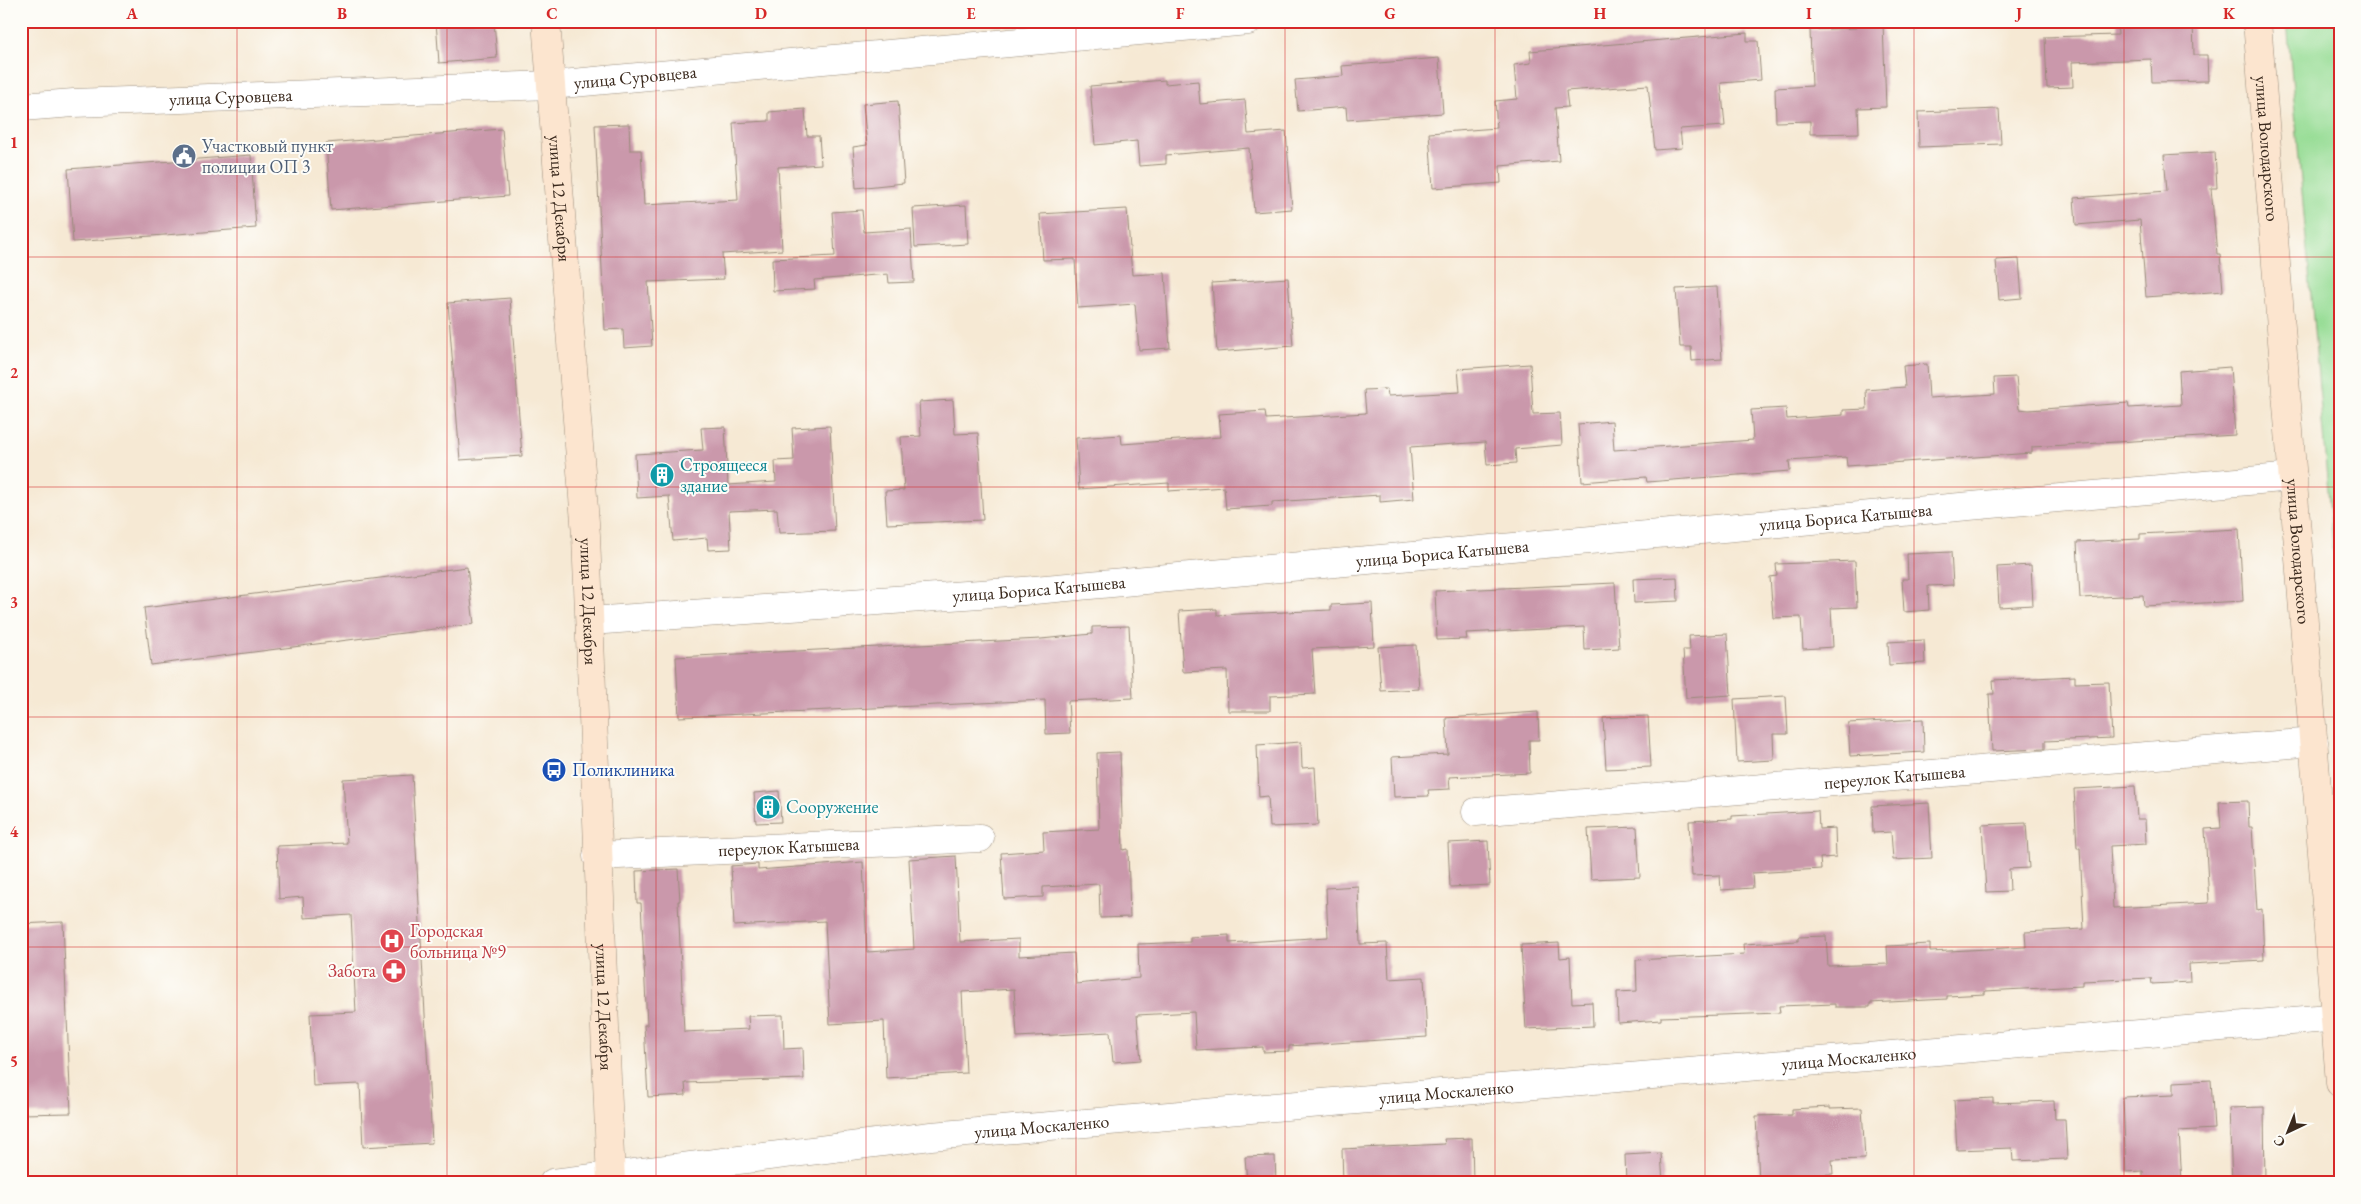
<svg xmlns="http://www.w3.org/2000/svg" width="2361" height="1204" font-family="'EB Garamond',serif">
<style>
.green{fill:#98dd96;stroke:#6a845a}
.building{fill:#ca98ab}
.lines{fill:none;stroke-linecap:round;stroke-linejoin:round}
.street-casing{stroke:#988a79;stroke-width:29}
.secondary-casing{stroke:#988a79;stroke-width:29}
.street{stroke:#fff;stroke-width:28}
.secondary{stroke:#fce5cf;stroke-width:28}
.grid{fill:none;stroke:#d62828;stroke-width:1;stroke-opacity:0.55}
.labels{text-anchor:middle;stroke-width:4;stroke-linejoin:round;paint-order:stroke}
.street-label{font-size:18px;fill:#3b2a1e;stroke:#fdfcf7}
.service-label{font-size:18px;fill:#4e5e75;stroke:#fdfcf7;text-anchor:start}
.culture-label{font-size:18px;fill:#0d838f;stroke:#fdfcf7;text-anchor:start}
.transit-label{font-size:18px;fill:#164399;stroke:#fdfcf7;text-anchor:start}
.health-label{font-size:18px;fill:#be3a42;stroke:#fdfcf7;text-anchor:start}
.neatline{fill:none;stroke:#d62828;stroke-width:2}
.grid-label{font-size:16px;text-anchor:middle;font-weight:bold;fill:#d62828}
</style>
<rect width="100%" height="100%" fill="#fdfcf7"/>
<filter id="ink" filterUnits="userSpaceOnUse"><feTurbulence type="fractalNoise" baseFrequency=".02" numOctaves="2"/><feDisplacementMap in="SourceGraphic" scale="10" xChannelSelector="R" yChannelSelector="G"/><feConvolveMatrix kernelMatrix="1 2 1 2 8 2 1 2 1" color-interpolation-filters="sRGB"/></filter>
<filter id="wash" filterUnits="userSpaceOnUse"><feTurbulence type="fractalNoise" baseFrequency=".0096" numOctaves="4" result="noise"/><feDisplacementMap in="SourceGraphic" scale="20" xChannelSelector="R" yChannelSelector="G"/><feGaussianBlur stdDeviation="1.12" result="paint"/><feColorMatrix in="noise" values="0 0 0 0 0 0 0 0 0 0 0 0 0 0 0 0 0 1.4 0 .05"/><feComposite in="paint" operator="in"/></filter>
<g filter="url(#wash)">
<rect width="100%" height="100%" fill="#f6e9d4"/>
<!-- green -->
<path class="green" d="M 2287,21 L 2340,21 L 2340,628 Z"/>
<g id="blocks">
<!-- building -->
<path class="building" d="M 436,21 L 494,21 L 497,58 L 439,63 Z
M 2117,21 L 2193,21 L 2194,55 L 2207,55 L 2208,81 L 2152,82 L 2151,59 L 2072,62 L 2073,87 L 2047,88 L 2045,37 L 2118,35 Z
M 1883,23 L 1886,107 L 1858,108 L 1859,133 L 1810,134 L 1810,121 L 1776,122 L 1775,88 L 1812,86 L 1810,30 L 1856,28 L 1856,24 Z
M 1747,33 L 1747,41 L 1758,41 L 1761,80 L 1721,83 L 1725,126 L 1680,129 L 1682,148 L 1655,150 L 1648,85 L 1566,91 L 1568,107 L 1555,108 L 1559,161 L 1500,166 L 1501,183 L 1433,188 L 1429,133 L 1497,128 L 1495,101 L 1517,99 L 1514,65 L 1531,63 L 1530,51 Z
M 1439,58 L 1443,113 L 1347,120 L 1346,107 L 1298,111 L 1295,80 L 1343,76 L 1342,66 Z
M 1165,80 L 1165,84 L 1198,81 L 1200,104 L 1245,100 L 1248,134 L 1286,131 L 1292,209 L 1254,212 L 1249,148 L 1166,155 L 1166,164 L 1139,166 L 1137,141 L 1095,145 L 1090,86 Z
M 898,101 L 904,183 L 856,188 L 853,147 L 867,145 L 863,104 Z
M 805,109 L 807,136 L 819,136 L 821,164 L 778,167 L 782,250 L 722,254 L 724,279 L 648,282 L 652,346 L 624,348 L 623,329 L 605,330 L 595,125 L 629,124 L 630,150 L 641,150 L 644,205 L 738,200 L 733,123 L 769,121 L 769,112 Z
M 1999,109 L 2001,144 L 1919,147 L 1918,112 Z
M 502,129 L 508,196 L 331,210 L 326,143 Z
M 2215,152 L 2217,188 L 2211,188 L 2217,254 L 2220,254 L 2223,291 L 2146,297 L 2140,220 L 2076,225 L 2074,198 L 2167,191 L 2164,155 Z
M 251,155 L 256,228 L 73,242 L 68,169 Z
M 966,205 L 968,244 L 915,247 L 913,208 Z
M 1127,209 L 1132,275 L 1165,273 L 1170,348 L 1139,350 L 1135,304 L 1078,308 L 1075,259 L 1043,260 L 1040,214 Z
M 862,210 L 864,232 L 911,229 L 914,282 L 889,283 L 888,274 L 814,280 L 815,289 L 773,291 L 772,259 L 835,256 L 832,212 Z
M 2019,259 L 2022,298 L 1999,300 L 1996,260 Z
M 1288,278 L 1293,346 L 1217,352 L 1212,283 Z
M 1717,287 L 1722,359 L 1692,361 L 1691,347 L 1680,347 L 1676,289 Z
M 510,298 L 522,456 L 460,460 L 448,303 Z
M 1530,364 L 1533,414 L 1560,413 L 1562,445 L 1515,449 L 1516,463 L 1487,465 L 1485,442 L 1410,447 L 1414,499 L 1380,502 L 1380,495 L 1272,502 L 1272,506 L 1226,509 L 1224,487 L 1169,491 L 1169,483 L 1079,489 L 1076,438 L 1121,435 L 1122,444 L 1221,437 L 1219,414 L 1265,411 L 1266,419 L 1366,413 L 1364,390 L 1387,389 L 1388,396 L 1460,392 L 1458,369 Z
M 1927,364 L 1929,398 L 1995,394 L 1994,378 L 2016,377 L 2019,409 L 2029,410 L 2128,403 L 2129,408 L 2181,405 L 2179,371 L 2230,367 L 2235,435 L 2032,447 L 2032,453 L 1847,466 L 1846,457 L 1789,461 L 1790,471 L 1647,482 L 1646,477 L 1582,482 L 1578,424 L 1612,421 L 1614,450 L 1753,440 L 1751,410 L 1786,408 L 1787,419 L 1843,415 L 1843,410 L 1867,409 L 1866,390 L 1905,387 L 1903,366 Z
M 953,400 L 955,434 L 978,433 L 983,520 L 887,524 L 885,491 L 904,490 L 901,437 L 921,436 L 919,402 Z
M 830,426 L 835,531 L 779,533 L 777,509 L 729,511 L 731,549 L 708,550 L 707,538 L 673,541 L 669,496 L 637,498 L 635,454 L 703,450 L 701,428 L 725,427 L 728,485 L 776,482 L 775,461 L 794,460 L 792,428 Z
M 2239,529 L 2243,601 L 2144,606 L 2143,595 L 2080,598 L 2077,542 L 2140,539 L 2140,534 Z
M 1951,552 L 1953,585 L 1928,586 L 1929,610 L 1904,612 L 1902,579 L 1908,579 L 1907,554 Z
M 1855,561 L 1857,607 L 1831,608 L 1833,647 L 1803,649 L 1801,617 L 1773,618 L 1770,577 L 1777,576 L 1776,564 Z
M 2031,565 L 2033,605 L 1999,607 L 1997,567 Z
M 467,567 L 474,624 L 151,665 L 144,608 Z
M 1677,577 L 1678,601 L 1634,603 L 1633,579 Z
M 1615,583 L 1619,648 L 1585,650 L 1584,627 L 1466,633 L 1467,639 L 1437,640 L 1435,591 Z
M 1372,603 L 1374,646 L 1312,649 L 1315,694 L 1270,696 L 1270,711 L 1228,711 L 1227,670 L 1183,672 L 1179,611 L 1217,609 L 1217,615 L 1331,610 L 1331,605 Z
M 1129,626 L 1133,698 L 1068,701 L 1070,733 L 1046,734 L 1045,700 L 679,717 L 676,657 L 1041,639 L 1092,634 L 1092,627 Z
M 1727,634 L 1731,695 L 1686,698 L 1683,650 L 1690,650 L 1689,636 Z
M 1924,640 L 1925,663 L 1889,665 L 1888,642 Z
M 1416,645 L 1419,689 L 1381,691 L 1378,647 Z
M 2075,676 L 2075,683 L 2109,682 L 2112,738 L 2045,741 L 2045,749 L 1992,751 L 1989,694 L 1994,694 L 1993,680 Z
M 1786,696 L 1788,734 L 1773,734 L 1774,760 L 1737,762 L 1734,699 Z
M 1538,712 L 1539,740 L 1529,740 L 1530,773 L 1449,777 L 1450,789 L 1428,790 L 1429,796 L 1394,797 L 1392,757 L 1448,754 L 1446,718 Z
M 1648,716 L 1651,767 L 1606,769 L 1603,718 Z
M 1923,719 L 1924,752 L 1850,756 L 1848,723 Z
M 1301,742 L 1302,768 L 1315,767 L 1318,825 L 1270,827 L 1268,796 L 1259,797 L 1257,745 Z
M 1120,752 L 1123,850 L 1128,849 L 1130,917 L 1100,918 L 1099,884 L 1043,887 L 1043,897 L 1004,899 L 1001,853 L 1044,850 L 1043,832 L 1099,829 L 1097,753 Z
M 412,775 L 432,1143 L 363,1147 L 360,1084 L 313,1086 L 310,1014 L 356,1012 L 351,915 L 304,918 L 303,897 L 279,899 L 277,846 L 347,843 L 343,779 Z
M 2135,786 L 2137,819 L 2145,819 L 2146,844 L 2110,846 L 2113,908 L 2209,903 L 2205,829 L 2221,828 L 2219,802 L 2248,801 L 2249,827 L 2252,827 L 2257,910 L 2262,909 L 2264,960 L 2189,964 L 2190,982 L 2152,984 L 2151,978 L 2082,981 L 2082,986 L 1985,991 L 1985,994 L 1947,996 L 1947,999 L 1870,1003 L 1870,1007 L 1835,1007 L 1835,1004 L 1779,1006 L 1780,1013 L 1661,1017 L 1661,1020 L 1618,1023 L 1617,992 L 1637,991 L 1636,960 L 1744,954 L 1743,944 L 1798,941 L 1798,937 L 1826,936 L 1828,966 L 1888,964 L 1887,946 L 1930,944 L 1930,952 L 2026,947 L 2025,932 L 2084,929 L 2080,848 L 2077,848 L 2074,789 Z
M 779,791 L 781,822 L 756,823 L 754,793 Z
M 1929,803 L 1932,858 L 1893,860 L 1891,832 L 1873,833 L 1872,806 Z
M 1818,811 L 1819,829 L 1835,828 L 1836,857 L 1820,858 L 1821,869 L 1752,873 L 1753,888 L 1721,890 L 1720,875 L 1692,876 L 1689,821 L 1732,819 L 1732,816 Z
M 2026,823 L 2029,868 L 2009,869 L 2010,891 L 1986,892 L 1982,825 Z
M 1637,827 L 1640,877 L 1591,879 L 1588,829 Z
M 1488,841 L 1490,885 L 1450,887 L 1448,843 Z
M 956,856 L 960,942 L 1019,939 L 1019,956 L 1074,953 L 1076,984 L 1139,978 L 1138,944 L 1190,942 L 1190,937 L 1229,935 L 1229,943 L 1328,937 L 1326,888 L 1358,886 L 1360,944 L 1387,943 L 1389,979 L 1424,977 L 1427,1037 L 1289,1046 L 1289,1051 L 1263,1052 L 1263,1047 L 1196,1050 L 1194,1012 L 1137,1015 L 1141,1060 L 1113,1062 L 1110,1032 L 1017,1037 L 1014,989 L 962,992 L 966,1073 L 886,1078 L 884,1021 L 830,1024 L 825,921 L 734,926 L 731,866 L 758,864 L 758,870 L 863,862 L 867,952 L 914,949 L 909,859 Z
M 678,869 L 680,901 L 678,901 L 684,1032 L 749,1029 L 748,1016 L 783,1015 L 784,1049 L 803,1048 L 804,1079 L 685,1083 L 686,1095 L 648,1097 L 644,1025 L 647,1025 L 641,903 L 637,903 L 636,871 Z
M 63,922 L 71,1113 L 21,1114 L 21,924 Z
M 1559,943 L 1560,958 L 1570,957 L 1572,1003 L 1592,1002 L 1593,1026 L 1526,1029 L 1521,945 Z
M 2211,1080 L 2214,1129 L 2179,1131 L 2182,1183 L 2143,1183 L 2143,1171 L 2126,1172 L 2123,1097 L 2174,1095 L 2174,1082 Z
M 1993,1098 L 1993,1103 L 2054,1101 L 2055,1119 L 2065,1119 L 2067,1159 L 2013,1161 L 2012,1148 L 1957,1150 L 1954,1100 Z
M 1830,1107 L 1830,1109 L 1862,1108 L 1865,1159 L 1832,1160 L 1833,1174 L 1782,1176 L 1783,1183 L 1759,1183 L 1756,1116 L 1792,1115 L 1792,1109 Z
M 2264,1107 L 2265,1183 L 2232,1183 L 2229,1108 Z
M 1472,1138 L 1473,1183 L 1383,1183 L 1383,1181 L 1343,1183 L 1342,1149 L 1445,1144 L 1444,1139 Z
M 1661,1153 L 1663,1183 L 1626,1183 L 1625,1155 Z
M 1275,1156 L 1276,1183 L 1247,1183 L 1245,1157 Z"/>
</g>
</g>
<g filter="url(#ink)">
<use href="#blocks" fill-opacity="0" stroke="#988a79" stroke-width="1"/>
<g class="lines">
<defs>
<g id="street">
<path id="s1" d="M 21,107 L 74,103 L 551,85 L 1248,21"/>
<path id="s2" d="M 590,621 L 1023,591 L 2293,477"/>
<path id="s3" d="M 1476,812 L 2314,742"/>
<path id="s4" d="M 597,856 L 980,838"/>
<path id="s5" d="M 553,1183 L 931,1136 L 2340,1017"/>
</g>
<g id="secondary">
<path id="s6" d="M 546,21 L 586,535 L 611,1183"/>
<path id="s7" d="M 2257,21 L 2340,1083"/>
</g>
</defs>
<!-- street casing -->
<use href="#street" class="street-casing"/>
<!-- secondary casing -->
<use href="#secondary" class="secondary-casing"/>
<!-- street -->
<use href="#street" class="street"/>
<!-- secondary -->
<use href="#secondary" class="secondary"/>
</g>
</g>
<!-- grid -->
<path class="grid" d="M 237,21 L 237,1183M 447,21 L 447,1183M 656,21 L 656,1183M 866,21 L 866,1183M 1076,21 L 1076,1183M 1285,21 L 1285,1183M 1495,21 L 1495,1183M 1705,21 L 1705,1183M 1914,21 L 1914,1183M 2124,21 L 2124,1183M 21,257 L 2340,257M 21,487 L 2340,487M 21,717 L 2340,717M 21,947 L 2340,947"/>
<!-- icons -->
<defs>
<symbol id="civic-disc" viewBox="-11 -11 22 22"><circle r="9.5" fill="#5c6f8a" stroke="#fdfcf7"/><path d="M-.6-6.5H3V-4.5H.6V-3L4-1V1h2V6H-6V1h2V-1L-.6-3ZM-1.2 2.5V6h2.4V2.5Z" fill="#fff"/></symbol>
<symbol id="building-disc" viewBox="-11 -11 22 22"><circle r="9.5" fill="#0f9aa8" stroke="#fdfcf7"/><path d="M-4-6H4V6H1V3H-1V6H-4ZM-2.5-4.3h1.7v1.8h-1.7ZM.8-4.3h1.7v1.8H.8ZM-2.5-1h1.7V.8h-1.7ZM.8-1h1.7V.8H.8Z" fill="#fff"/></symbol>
<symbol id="bus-disc" viewBox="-11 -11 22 22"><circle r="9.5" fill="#1a4fb4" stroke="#fdfcf7"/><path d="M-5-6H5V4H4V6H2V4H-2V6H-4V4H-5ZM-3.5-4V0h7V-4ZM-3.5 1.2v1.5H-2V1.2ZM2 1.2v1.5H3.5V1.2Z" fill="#fff"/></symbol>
<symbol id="hospital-disc" viewBox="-11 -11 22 22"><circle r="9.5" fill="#e0444e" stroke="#fdfcf7"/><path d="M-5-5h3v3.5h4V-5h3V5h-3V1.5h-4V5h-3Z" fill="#fff"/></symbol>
<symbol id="pharmacy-disc" viewBox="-11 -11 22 22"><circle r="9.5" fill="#e0444e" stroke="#fdfcf7"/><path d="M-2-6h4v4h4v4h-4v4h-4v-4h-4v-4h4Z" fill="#fff"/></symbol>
</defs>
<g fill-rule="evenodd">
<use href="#civic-disc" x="170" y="142" width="28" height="28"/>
<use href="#building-disc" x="648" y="461" width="28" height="28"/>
<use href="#bus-disc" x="540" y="756" width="28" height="28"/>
<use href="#building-disc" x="754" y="793" width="28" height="28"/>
<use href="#hospital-disc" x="378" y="927" width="28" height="28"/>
<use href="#pharmacy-disc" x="380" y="957" width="28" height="28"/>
</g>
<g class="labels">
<!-- street labels -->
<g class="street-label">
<text dy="6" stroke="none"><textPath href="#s1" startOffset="615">улица Суровцева</textPath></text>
<text dy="6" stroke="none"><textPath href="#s1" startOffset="210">улица Суровцева</textPath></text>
<text dy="6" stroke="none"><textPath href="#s7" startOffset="128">улица Володарского</textPath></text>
<text dy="6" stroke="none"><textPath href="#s6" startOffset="178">улица 12 Декабря</textPath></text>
<text dy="6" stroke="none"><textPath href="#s2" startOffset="1260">улица Бориса Катышева</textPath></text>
<text dy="6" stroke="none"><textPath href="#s7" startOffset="532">улица Володарского</textPath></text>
<text dy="6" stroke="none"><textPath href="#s2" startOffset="855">улица Бориса Катышева</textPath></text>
<text dy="6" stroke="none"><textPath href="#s2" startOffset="450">улица Бориса Катышева</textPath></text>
<text dy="6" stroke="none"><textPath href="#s6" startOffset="582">улица 12 Декабря</textPath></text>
<text dy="6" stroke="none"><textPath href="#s3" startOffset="420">переулок Катышева</textPath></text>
<text dy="6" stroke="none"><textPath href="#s4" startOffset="192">переулок Катышева</textPath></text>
<text dy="6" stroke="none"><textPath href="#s6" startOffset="988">улица 12 Декабря</textPath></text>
<text dy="6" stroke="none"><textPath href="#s5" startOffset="1302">улица Москаленко</textPath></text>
<text dy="6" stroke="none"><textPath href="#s5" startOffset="898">улица Москаленко</textPath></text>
<text dy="6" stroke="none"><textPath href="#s5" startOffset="492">улица Москаленко</textPath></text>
</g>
<!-- service labels -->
<g class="service-label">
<text x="202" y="152">Участковый пункт<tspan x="202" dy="21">полиции ОП 3</tspan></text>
</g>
<!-- culture labels -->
<g class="culture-label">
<text x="680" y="471">Строящееся<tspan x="680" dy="21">здание</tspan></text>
<text x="786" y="813">Сооружение</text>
</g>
<!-- transit labels -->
<g class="transit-label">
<text x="572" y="776">Поликлиника</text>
</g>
<!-- health labels -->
<g class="health-label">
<text x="410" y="937">Городская<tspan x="410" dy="21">больница №9</tspan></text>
<text x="376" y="977" text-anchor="end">Забота</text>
</g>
</g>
<!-- margin -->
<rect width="2361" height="1204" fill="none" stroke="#fdfcf7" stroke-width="55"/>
<!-- north arrow -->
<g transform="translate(2288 1132) rotate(223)" stroke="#fdfcf7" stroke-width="4" paint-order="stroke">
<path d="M0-4L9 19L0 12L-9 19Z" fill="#3b2a1e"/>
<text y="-8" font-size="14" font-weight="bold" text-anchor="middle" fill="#3b2a1e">С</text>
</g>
<rect x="28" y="28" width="2306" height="1148" class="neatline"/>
<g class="grid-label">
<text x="132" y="19">A</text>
<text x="342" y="19">B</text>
<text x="552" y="19">C</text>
<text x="761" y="19">D</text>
<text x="971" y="19">E</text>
<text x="1180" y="19">F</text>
<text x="1390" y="19">G</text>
<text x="1600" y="19">H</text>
<text x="1809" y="19">I</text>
<text x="2019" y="19">J</text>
<text x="2229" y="19">K</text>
<text x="14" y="148">1</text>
<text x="14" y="378">2</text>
<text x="14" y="608">3</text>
<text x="14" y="837">4</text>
<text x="14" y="1067">5</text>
</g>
</svg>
